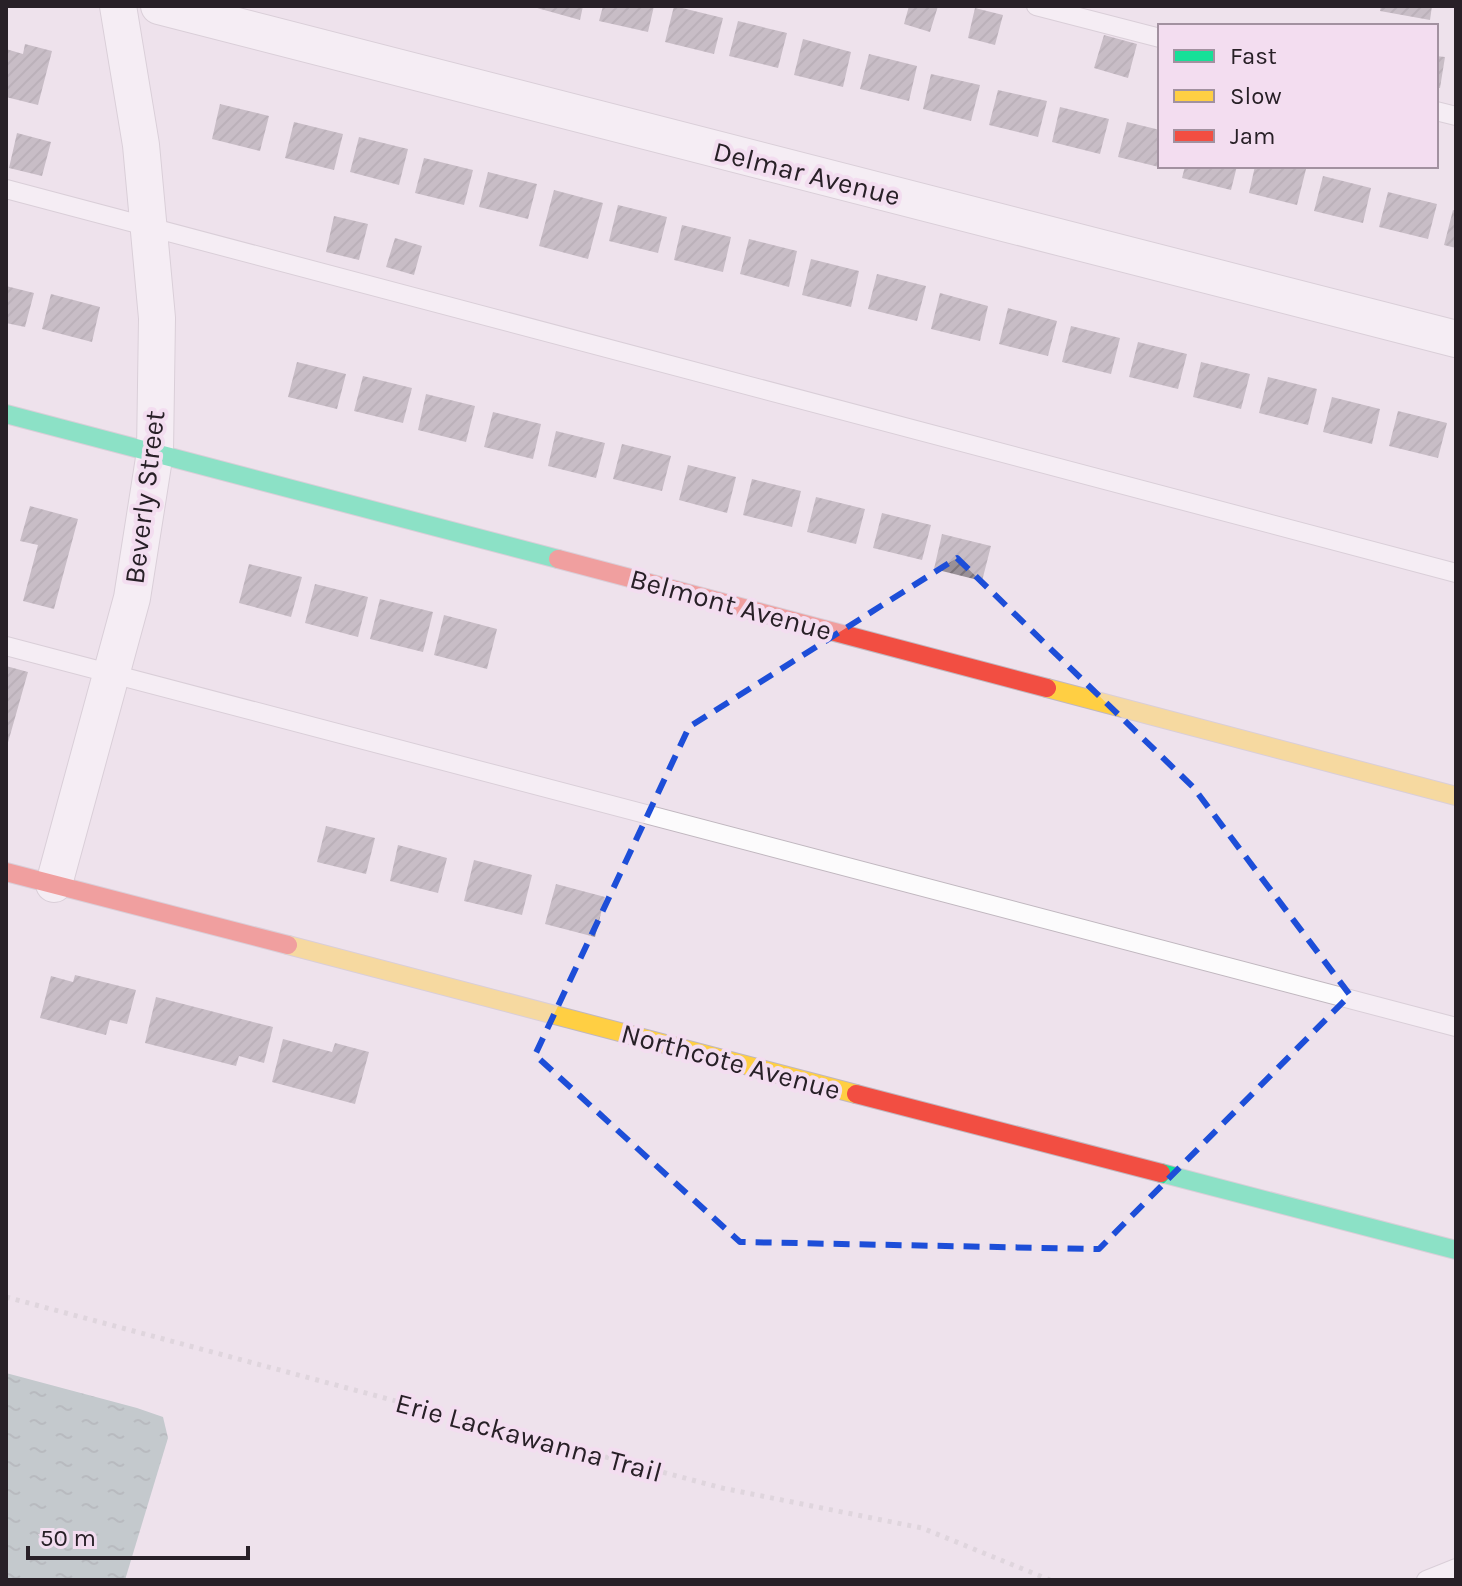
<svg xmlns="http://www.w3.org/2000/svg" width="1462" height="1586" font-family="Karla,sans-serif">
<style>
.water{fill:url(#water-ripples)}
.building{fill:url(#building-hatch)}
.lines{fill:none;stroke-linecap:round;stroke-linejoin:round}
.lane-casing{stroke:#c0b7bf;stroke-width:20}
.street-casing{stroke:#c0b7bf;stroke-width:38}
.fast-casing{stroke:#c0b7bf;stroke-width:20}
.slow-casing{stroke:#c0b7bf;stroke-width:20}
.jam-casing{stroke:#c0b7bf;stroke-width:20}
.path{stroke:#ccc6ca;stroke-width:5;stroke-dasharray:4 6;stroke-linecap:butt}
.lane{stroke:#fcfbfc;stroke-width:18}
.street{stroke:#fcfbfc;stroke-width:36}
.fast{stroke:#16e098;stroke-width:18}
.slow{stroke:#ffcf43;stroke-width:18}
.jam{stroke:#f24e42;stroke-width:18}
.marked{fill:none;stroke:#1d4ed8;stroke-width:6;stroke-dasharray:16 10;stroke-linejoin:round}
.labels{text-anchor:middle;stroke-width:8;stroke-linejoin:round;paint-order:stroke}
.street-label{font-size:28px;fill:#282027;stroke:#f3ddf0}
</style>
<defs>
<pattern id="water-ripples" width="26" height="14" patternUnits="userSpaceOnUse" patternTransform="scale(2)"><rect width="26" height="14" fill="#90aba7"/><path d="M2 4q2-2 4 0t4 0M15 11q2-2 4 0t4 0" fill="none" stroke="#768b88"/></pattern>
<pattern id="building-hatch" width="6" height="6" patternUnits="userSpaceOnUse" patternTransform="scale(2)"><rect width="6" height="6" fill="#999097"/><path d="M-1 1l2-2M0 6l6-6M5 7l2-2" fill="none" stroke="#7d757b"/></pattern>
</defs>
<rect width="100%" height="100%" fill="#eee2ec"/>
<!-- water -->
<path class="water" d="M 6,1373 L 137,1408 L 163,1417 L 168,1438 L 125,1580 L 6,1580 Z"/>
<!-- building -->
<path class="building" d="M 530,6 L 583,6 L 580,20 Z
M 603,6 L 654,6 L 648,32 L 599,21 Z
M 674,6 L 723,18 L 714,54 L 665,42 Z
M 909,6 L 938,6 L 930,32 L 904,24 Z
M 1381,6 L 1432,6 L 1430,20 L 1380,11 Z
M 975,8 L 1003,15 L 995,45 L 968,38 Z
M 738,21 L 787,33 L 778,68 L 729,56 Z
M 1104,35 L 1137,44 L 1128,78 L 1094,68 Z
M 803,39 L 851,52 L 843,87 L 794,75 Z
M 25,44 L 52,51 L 38,105 L 6,97 L 6,49 L 23,54 Z
M 869,54 L 917,66 L 909,101 L 860,89 Z
M 1436,56 L 1445,57 L 1440,88 L 1436,88 Z
M 931,74 L 980,85 L 971,121 L 923,109 Z
M 998,90 L 1047,101 L 1038,137 L 989,125 Z
M 220,104 L 269,116 L 260,151 L 212,139 Z
M 1060,107 L 1109,119 L 1100,154 L 1052,142 Z
M 294,122 L 343,134 L 334,170 L 285,158 Z
M 1127,122 L 1160,130 L 1160,166 L 1168,166 L 1167,169 L 1118,157 Z
M 17,133 L 51,142 L 42,176 L 9,168 Z
M 359,137 L 408,149 L 399,185 L 350,172 Z
M 424,158 L 473,170 L 464,205 L 415,193 Z
M 1185,166 L 1237,166 L 1231,190 L 1182,178 Z
M 1255,166 L 1292,166 L 1306,169 L 1297,205 L 1249,193 Z
M 488,172 L 537,184 L 528,219 L 479,207 Z
M 1323,176 L 1371,188 L 1363,223 L 1314,211 Z
M 554,190 L 603,203 L 588,259 L 539,246 Z
M 1388,192 L 1437,204 L 1428,239 L 1379,227 Z
M 618,205 L 667,217 L 658,253 L 609,241 Z
M 1453,210 L 1456,211 L 1456,248 L 1444,245 Z
M 334,216 L 368,224 L 359,260 L 326,252 Z
M 682,225 L 731,237 L 723,272 L 674,260 Z
M 395,238 L 422,246 L 414,275 L 386,267 Z
M 749,239 L 797,251 L 789,287 L 740,274 Z
M 811,259 L 859,271 L 851,307 L 802,295 Z
M 877,274 L 926,286 L 917,321 L 868,309 Z
M 6,286 L 34,293 L 25,327 L 6,323 Z
M 940,293 L 988,306 L 980,341 L 931,329 Z
M 51,294 L 100,307 L 92,342 L 42,329 Z
M 1008,308 L 1057,321 L 1048,356 L 999,344 Z
M 1071,326 L 1120,338 L 1111,374 L 1062,362 Z
M 1138,342 L 1187,354 L 1178,389 L 1129,377 Z
M 297,362 L 346,374 L 337,409 L 288,397 Z
M 1201,362 L 1250,374 L 1241,409 L 1193,397 Z
M 363,376 L 412,388 L 403,423 L 354,411 Z
M 1268,377 L 1317,389 L 1308,425 L 1259,413 Z
M 426,394 L 475,406 L 466,442 L 418,430 Z
M 1332,397 L 1380,409 L 1372,444 L 1323,432 Z
M 1398,411 L 1447,423 L 1438,458 L 1389,446 Z
M 493,412 L 541,424 L 533,459 L 484,447 Z
M 556,431 L 605,443 L 596,478 L 548,466 Z
M 622,444 L 671,456 L 662,491 L 613,479 Z
M 688,465 L 736,477 L 727,513 L 679,500 Z
M 752,479 L 801,491 L 792,527 L 743,515 Z
M 816,497 L 865,509 L 856,544 L 807,532 Z
M 30,506 L 78,519 L 54,609 L 23,601 L 38,545 L 20,541 Z
M 882,513 L 931,525 L 922,560 L 873,548 Z
M 942,534 L 991,546 L 982,581 L 934,569 Z
M 249,564 L 302,577 L 291,617 L 239,603 Z
M 315,584 L 368,597 L 358,637 L 305,623 Z
M 380,599 L 433,612 L 423,652 L 370,639 Z
M 444,615 L 497,629 L 487,669 L 434,655 Z
M 6,666 L 28,672 L 7,746 L 6,746 Z
M 326,826 L 375,838 L 366,874 L 317,862 Z
M 398,845 L 447,858 L 438,893 L 390,881 Z
M 474,860 L 532,875 L 522,915 L 464,901 Z
M 556,884 L 605,897 L 595,937 L 545,924 Z
M 75,975 L 136,990 L 127,1024 L 110,1020 L 106,1035 L 40,1018 L 51,976 L 73,982 Z
M 156,997 L 273,1027 L 264,1063 L 239,1056 L 236,1066 L 145,1043 Z
M 283,1039 L 332,1052 L 335,1043 L 369,1052 L 355,1104 L 272,1082 Z"/>
<g class="lines">
<defs>
<path id="lane" d="M 1036,6 L 1160,38
M 1436,111 L 1456,116
M 6,189 L 1456,573
M 6,646 L 1456,1027
M 1426,1580 L 1456,1568"/>
<path id="street" d="M 159,6 L 1456,339
M 54,884 L 132,598 L 155,452 L 157,318 L 141,145 L 118,6"/>
<path id="fast" d="M 6,414 L 558,559
M 1161,1173 L 1456,1250"/>
<path id="slow" d="M 1047,688 L 1456,796
M 288,945 L 856,1094"/>
<path id="jam" d="M 558,559 L 1047,688
M 6,872 L 288,945
M 856,1094 L 1161,1173"/>
</defs>
<!-- lane casing -->
<use href="#lane" class="lane-casing"/>
<!-- street casing -->
<use href="#street" class="street-casing"/>
<!-- fast casing -->
<use href="#fast" class="fast-casing"/>
<!-- slow casing -->
<use href="#slow" class="slow-casing"/>
<!-- jam casing -->
<use href="#jam" class="jam-casing"/>
<!-- path -->
<path class="path" d="M 6,1297 L 722,1488 L 922,1528 L 1050,1580"/>
<!-- lane -->
<use href="#lane" class="lane"/>
<!-- street -->
<use href="#street" class="street"/>
<!-- fast -->
<use href="#fast" class="fast"/>
<!-- slow -->
<use href="#slow" class="slow"/>
<!-- jam -->
<use href="#jam" class="jam"/>
</g>
<!-- marked area -->
<path d="M0 0H1462V1586H0ZM 957,558 L 1193,787 L 1350,995 L 1099,1249 L 740,1242 L 535,1055 L 689,727 Z" fill="#eee2ec" fill-opacity=".55" fill-rule="evenodd"/>
<path class="marked" d="M 957,558 L 1193,787 L 1350,995 L 1099,1249 L 740,1242 L 535,1055 L 689,727 Z"/>
<g class="labels">
<!-- street labels -->
<g class="street-label">
<text transform="translate(807 173) rotate(14)" y="10">Delmar Avenue</text>
<text transform="translate(144 497) rotate(-83)" y="10">Beverly Street</text>
<text transform="translate(731 604) rotate(15)" y="10">Belmont Avenue</text>
<text transform="translate(731 1061) rotate(15)" y="10">Northcote Avenue</text>
<text transform="translate(529 1437) rotate(15)" y="10">Erie Lackawanna Trail</text>
</g>
</g>
<!-- border -->
<rect width="1462" height="1586" fill="none" stroke="#282027" stroke-width="16"/>
<!-- legend -->
<rect x="1158" y="24" width="280" height="144" fill="#f3ddf0" stroke="#a291a0" stroke-width="2"/>
<rect x="1174" y="50" width="40" height="12" fill="#16e098" stroke="#a291a0" stroke-width="2"/>
<text x="1230" y="64" font-size="24" fill="#282027">Fast</text>
<rect x="1174" y="90" width="40" height="12" fill="#ffcf43" stroke="#a291a0" stroke-width="2"/>
<text x="1230" y="104" font-size="24" fill="#282027">Slow</text>
<rect x="1174" y="130" width="40" height="12" fill="#f24e42" stroke="#a291a0" stroke-width="2"/>
<text x="1230" y="144" font-size="24" fill="#282027">Jam</text>
<!-- scale -->
<path d="M28 1546v12h220v-12" fill="none" stroke="#282027" stroke-width="4"/>
<text x="40" y="1546" font-size="24" fill="#282027" stroke="#f3ddf0" stroke-width="6" paint-order="stroke">50 m</text>
</svg>
